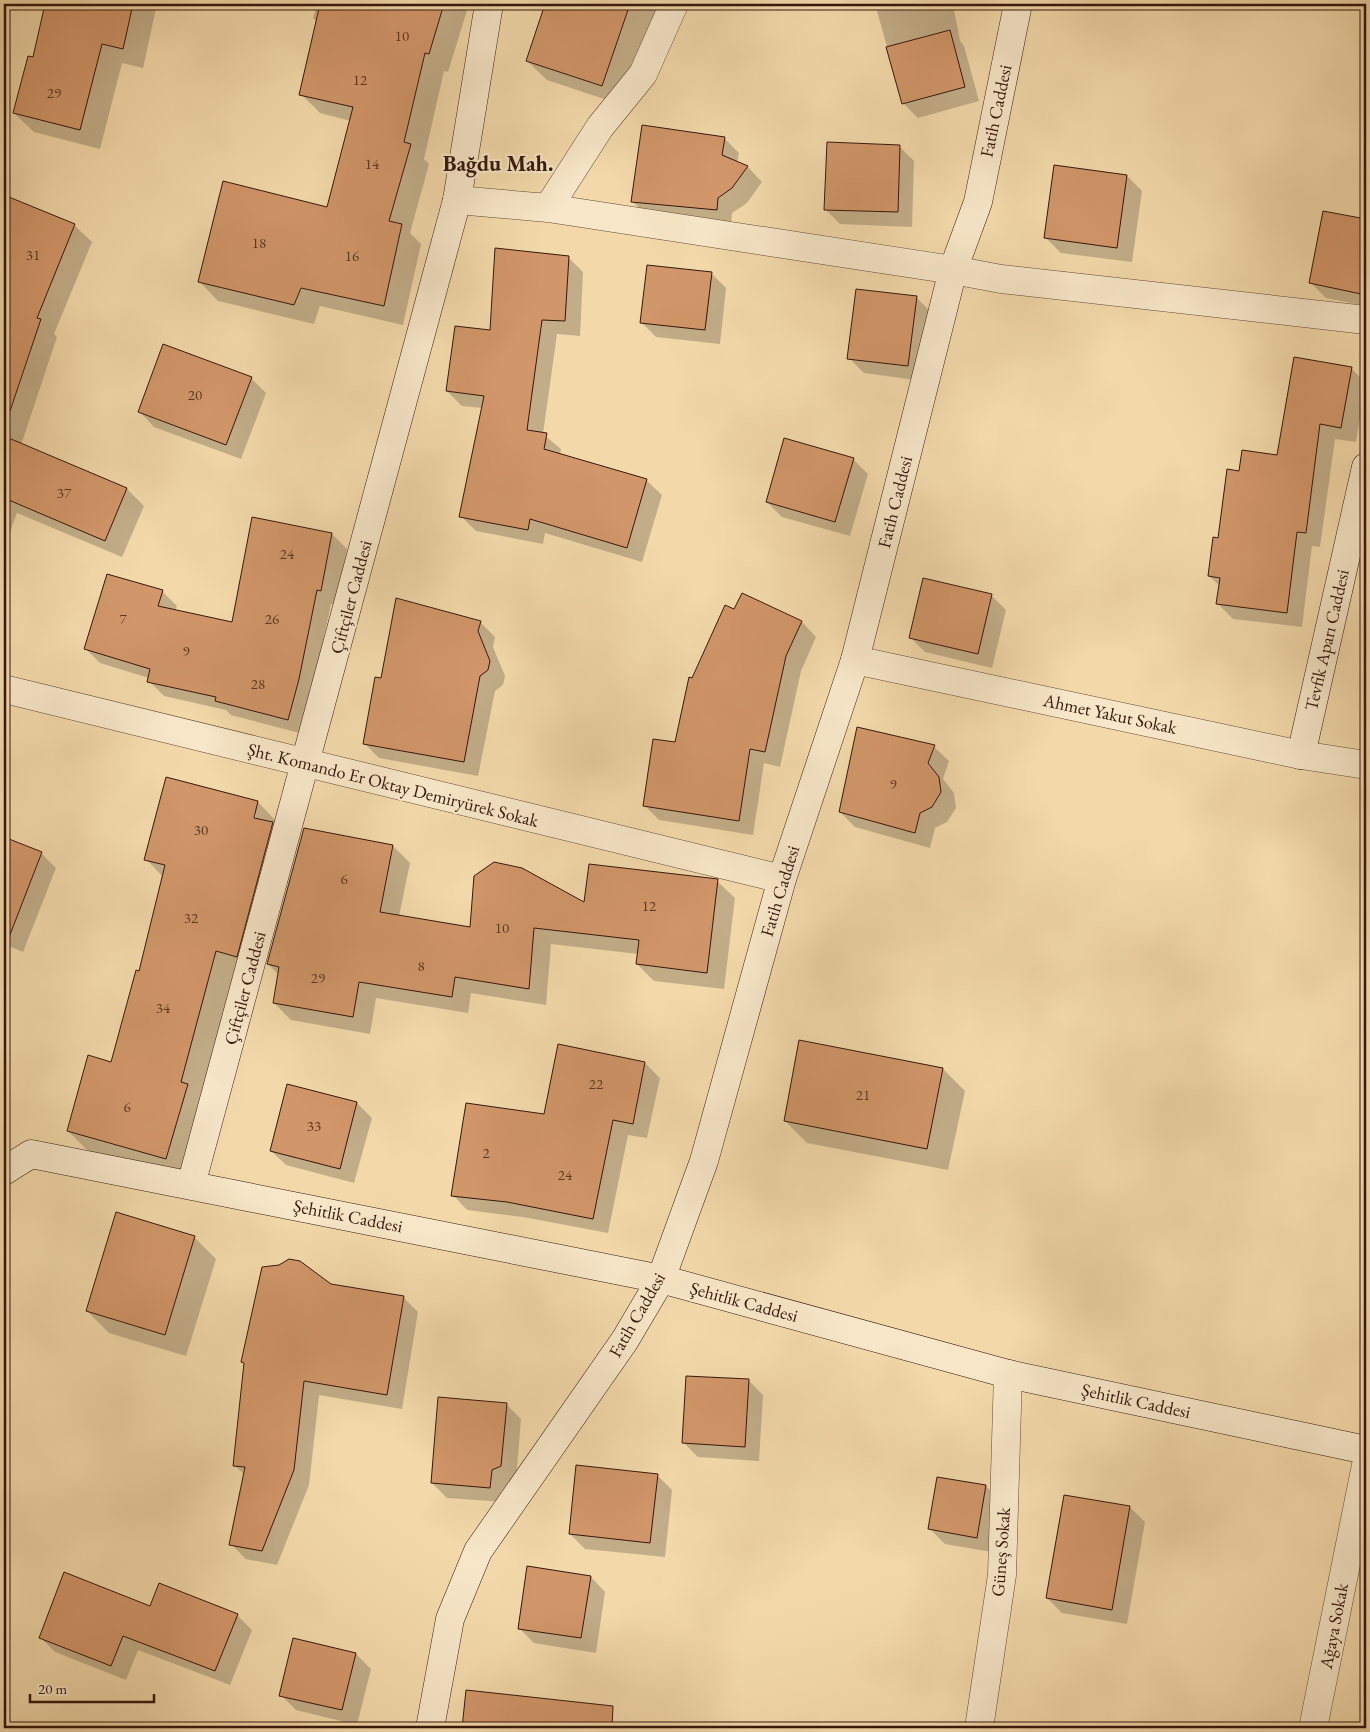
<svg xmlns="http://www.w3.org/2000/svg" width="1370" height="1732" font-family="'EB Garamond',serif">
<style>
.shadow{fill:#0003;fill-rule:evenodd}
.building{fill:#d19669;stroke:#34170c}
.lines{fill:none;stroke-linecap:round;stroke-linejoin:round}
.street-casing{stroke:#644834;stroke-width:29}
.secondary-casing{stroke:#34170c;stroke-width:29}
.street{stroke:#f7e6c8;stroke-width:28}
.secondary{stroke:#f7e6c8;stroke-width:28}
.labels{text-anchor:middle;stroke-width:4.5;stroke-linejoin:round;paint-order:stroke}
.number-label{font-size:15px;fill:#5b3723}
.street-label{font-size:18px;fill:#34170c;stroke:#f7e6c8}
.district-label{font-size:22px;font-weight:bold;fill:#34170c;stroke:#f7e6c8}
</style>
<rect width="100%" height="100%" fill="#f3d9aa"/>
<filter id="stains"><feTurbulence type="fractalNoise" baseFrequency=".004" numOctaves="4"/><feColorMatrix values="0 0 0 0 .2 0 0 0 0 .09 0 0 0 0 .02 0 0 0 .5 -.17"/></filter>
<radialGradient id="worn" r=".72"><stop offset=".6" stop-color="#630" stop-opacity="0"/><stop offset="1" stop-color="#630" stop-opacity=".3"/></radialGradient>
<!-- shadow -->
<path class="shadow" d="M 46,4 L 157,4 L 143,68 L 122,63 L 100,149 L 34,132 L 14,113 L 34,58 Z
M 317,4 L 469,4 L 448,72 L 444,71 L 424,159 L 429,164 L 410,233 L 421,244 L 403,325 L 320,306 L 314,324 L 218,301 L 199,281 L 328,208 L 351,121 L 320,113 L 301,94 L 317,22 L 313,18 Z
M 547,4 L 690,4 L 688,9 L 679,17 L 668,41 L 646,33 L 622,105 L 547,80 L 527,61 Z
M 875,4 L 953,4 L 960,41 L 964,46 L 979,101 L 918,118 L 903,103 Z
M 724,138 L 739,153 L 737,163 L 748,167 L 762,182 L 747,203 L 732,213 L 731,224 L 647,216 L 632,201 Z
M 899,146 L 914,161 L 912,227 L 840,224 L 825,209 Z
M 1055,166 L 1127,176 L 1142,191 L 1132,262 L 1061,253 L 1046,238 Z
M 4,197 L 74,225 L 92,242 L 54,334 L 57,337 L 21,445 L 127,489 L 144,506 L 122,557 L 17,513 L 4,548 Z
M 1324,212 L 1366,220 L 1366,306 L 1326,298 L 1311,283 Z
M 568,257 L 583,272 L 580,336 L 557,334 L 543,434 L 561,449 L 560,455 L 647,481 L 662,495 L 642,562 L 545,533 L 543,544 L 476,531 L 461,516 L 482,408 L 462,406 L 447,391 L 491,332 Z
M 711,273 L 726,288 L 720,344 L 656,337 L 641,322 Z
M 916,297 L 931,312 L 923,381 L 864,373 L 849,358 Z
M 1351,368 L 1366,383 L 1356,442 L 1335,439 L 1320,547 L 1312,546 L 1302,627 L 1233,619 L 1218,604 L 1220,586 L 1209,576 L 1240,472 L 1278,456 Z
M 251,378 L 266,393 L 241,459 L 154,427 L 140,412 Z
M 853,459 L 868,474 L 850,536 L 782,517 L 767,502 Z
M 253,518 L 332,534 L 347,549 L 336,605 L 331,604 L 303,734 L 231,715 L 226,710 L 164,696 L 149,681 L 149,678 L 100,663 L 85,648 L 162,591 L 177,606 L 175,611 L 233,624 Z
M 742,595 L 802,622 L 816,637 L 801,671 L 780,767 L 764,763 L 753,835 L 659,820 L 644,805 L 676,743 L 692,679 L 735,611 Z
M 991,595 L 1006,610 L 992,668 L 925,652 L 910,637 Z
M 480,622 L 495,637 L 493,647 L 505,676 L 503,685 L 495,691 L 478,776 L 379,758 L 364,743 L 382,680 Z
M 934,747 L 949,761 L 943,779 L 954,793 L 956,808 L 947,822 L 935,828 L 930,848 L 855,827 L 840,812 Z
M 258,802 L 277,822 L 186,1177 L 88,1151 L 68,1131 L 112,1063 L 140,972 L 163,877 L 146,859 ZM 254,814 L 256,814 L 254,824 Z
M 4,838 L 42,854 L 56,868 L 23,952 L 4,944 Z
M 393,846 L 410,863 L 399,916 L 472,928 L 586,904 L 717,881 L 735,898 L 724,989 L 654,981 L 637,964 L 638,954 L 551,944 L 546,1005 L 471,993 L 468,1013 L 376,998 L 370,1034 L 291,1020 L 274,1003 L 279,975 L 268,964 Z
M 800,1041 L 943,1069 L 965,1091 L 948,1170 L 807,1143 L 785,1121 Z
M 645,1063 L 660,1078 L 647,1138 L 628,1135 L 608,1233 L 523,1217 L 467,1210 L 453,1195 L 545,1116 Z
M 357,1103 L 372,1118 L 354,1183 L 286,1165 L 271,1151 Z
M 194,1237 L 216,1259 L 186,1356 L 109,1333 L 87,1311 Z
M 330,1285 L 403,1297 L 418,1312 L 402,1409 L 319,1395 L 309,1485 L 277,1565 L 246,1559 L 231,1544 L 245,1475 L 235,1466 Z
M 748,1380 L 763,1395 L 759,1461 L 698,1457 L 683,1442 Z
M 506,1404 L 521,1419 L 516,1481 L 506,1485 L 505,1502 L 447,1498 L 432,1483 Z
M 657,1475 L 672,1490 L 665,1557 L 585,1549 L 570,1534 Z
M 938,1478 L 986,1486 L 1001,1501 L 992,1552 L 945,1544 L 930,1529 Z
M 1130,1507 L 1145,1522 L 1127,1624 L 1062,1613 L 1047,1598 Z
M 591,1577 L 605,1592 L 596,1653 L 534,1643 L 519,1628 Z
M 151,1607 L 237,1615 L 252,1630 L 230,1685 L 138,1650 L 126,1680 L 55,1652 L 40,1637 Z
M 294,1640 L 356,1654 L 371,1669 L 357,1725 L 296,1710 L 281,1695 Z
M 467,1691 L 579,1716 L 578,1728 L 463,1728 Z"/>
<!-- building -->
<path class="building" d="M 45,4 L 133,4 L 123,49 L 102,44 L 80,130 L 13,113 L 28,56 L 33,57 Z
M 320,4 L 444,4 L 429,54 L 425,53 L 404,142 L 411,144 L 389,221 L 402,224 L 384,306 L 301,288 L 294,305 L 198,282 L 223,181 L 327,207 L 353,107 L 299,95 Z
M 545,4 L 630,4 L 602,86 L 526,61 Z
M 950,30 L 965,87 L 902,104 L 886,47 Z
M 642,125 L 725,137 L 722,155 L 748,166 L 732,188 L 718,198 L 717,210 L 631,202 Z
M 827,142 L 900,145 L 898,212 L 824,210 Z
M 1054,165 L 1127,175 L 1117,248 L 1044,238 Z
M 4,195 L 75,224 L 37,318 L 41,319 L 10,411 L 4,410 Z
M 1323,211 L 1366,219 L 1366,295 L 1309,283 Z
M 495,248 L 569,256 L 565,321 L 542,320 L 527,430 L 547,433 L 544,449 L 647,479 L 627,548 L 530,519 L 528,530 L 459,517 L 484,396 L 446,391 L 455,326 L 490,330 Z
M 647,265 L 712,272 L 705,330 L 640,323 Z
M 856,289 L 917,296 L 908,366 L 847,359 Z
M 163,344 L 252,377 L 226,445 L 138,412 Z
M 1294,357 L 1352,367 L 1341,428 L 1320,424 L 1306,533 L 1297,532 L 1287,613 L 1216,604 L 1220,578 L 1208,576 L 1213,537 L 1218,538 L 1227,469 L 1239,471 L 1242,450 L 1277,455 Z
M 4,436 L 127,488 L 105,541 L 4,498 Z
M 784,438 L 854,458 L 835,522 L 766,502 Z
M 252,517 L 332,533 L 321,591 L 317,590 L 299,679 L 288,720 L 215,701 L 216,697 L 147,682 L 150,669 L 84,649 L 107,574 L 163,590 L 158,606 L 232,622 Z
M 923,578 L 992,594 L 978,654 L 909,638 Z
M 742,593 L 802,621 L 786,656 L 765,752 L 750,749 L 739,821 L 643,806 L 653,739 L 675,742 L 689,677 L 692,678 L 725,605 L 734,609 Z
M 396,598 L 481,621 L 478,631 L 490,661 L 488,670 L 480,676 L 464,762 L 363,744 L 375,677 L 381,678 Z
M 857,727 L 935,745 L 928,763 L 939,777 L 941,792 L 932,807 L 920,813 L 915,833 L 839,812 Z
M 166,777 L 258,801 L 254,818 L 273,822 L 237,957 L 216,951 L 181,1082 L 188,1084 L 166,1159 L 67,1131 L 88,1055 L 111,1062 L 136,970 L 139,971 L 165,865 L 144,860 Z
M 304,828 L 393,845 L 380,912 L 470,927 L 474,876 L 494,862 L 522,868 L 584,902 L 589,864 L 718,879 L 707,973 L 636,964 L 639,940 L 534,928 L 529,989 L 455,977 L 452,997 L 359,982 L 353,1017 L 273,1003 L 279,967 L 267,964 Z
M 4,837 L 42,852 L 6,945 L 4,944 Z
M 799,1040 L 943,1068 L 927,1149 L 784,1121 Z
M 558,1044 L 645,1062 L 633,1124 L 613,1120 L 593,1219 L 507,1202 L 451,1196 L 466,1103 L 544,1114 Z
M 287,1084 L 357,1102 L 340,1169 L 270,1151 Z
M 116,1212 L 195,1236 L 165,1335 L 86,1311 Z
M 289,1259 L 300,1261 L 331,1284 L 404,1296 L 387,1395 L 304,1381 L 294,1470 L 262,1551 L 229,1545 L 245,1467 L 233,1466 L 244,1363 L 241,1362 L 262,1267 L 279,1265 Z
M 686,1376 L 749,1379 L 745,1447 L 682,1443 Z
M 438,1397 L 507,1403 L 501,1466 L 492,1470 L 490,1488 L 431,1483 Z
M 576,1465 L 658,1474 L 650,1543 L 569,1534 Z
M 937,1477 L 986,1485 L 977,1538 L 928,1529 Z
M 1064,1495 L 1130,1506 L 1112,1610 L 1046,1598 Z
M 527,1566 L 591,1576 L 581,1638 L 518,1629 Z
M 64,1572 L 150,1606 L 159,1583 L 238,1614 L 215,1671 L 123,1636 L 111,1666 L 39,1638 Z
M 293,1638 L 356,1653 L 342,1710 L 279,1696 Z
M 466,1690 L 613,1706 L 612,1728 L 462,1728 Z"/>
<g class="lines">
<defs>
<path id="street" d="M 457,200 L 548,208 L 953,270 L 1001,279 L 1366,320
M 548,208 L 600,127 L 643,74 L 674,4
M 855,660 L 1301,755 L 1366,765
M 4,689 L 782,879
M 979,1728 L 1002,1575 L 1008,1374
M 1313,1728 L 1366,1465"/>
<path id="secondary" d="M 1301,755 L 1366,467
M 4,1171 L 31,1154 L 661,1279 L 1008,1374 L 1366,1450
M 191,1185 L 457,200 L 489,4
M 430,1728 L 450,1619 L 478,1551 L 625,1340 L 661,1279 L 704,1161 L 782,879 L 855,660 L 953,270 L 978,202 L 1018,4"/>
</defs>
<!-- street casing -->
<use href="#street" class="street-casing"/>
<!-- secondary casing -->
<use href="#secondary" class="secondary-casing"/>
<!-- street -->
<use href="#street" class="street"/>
<!-- secondary -->
<use href="#secondary" class="secondary"/>
</g>
<g class="labels">
<!-- number labels -->
<g class="number-label">
<text x="402" y="41">10</text>
<text x="360" y="85">12</text>
<text x="54" y="98">29</text>
<text x="372" y="169">14</text>
<text x="259" y="248">18</text>
<text x="33" y="260">31</text>
<text x="352" y="261">16</text>
<text x="195" y="400">20</text>
<text x="64" y="498">37</text>
<text x="287" y="559">24</text>
<text x="123" y="624">7</text>
<text x="272" y="624">26</text>
<text x="186" y="656">9</text>
<text x="258" y="689">28</text>
<text x="893" y="789">9</text>
<text x="201" y="835">30</text>
<text x="344" y="884">6</text>
<text x="649" y="911">12</text>
<text x="191" y="923">32</text>
<text x="502" y="933">10</text>
<text x="421" y="971">8</text>
<text x="318" y="983">29</text>
<text x="163" y="1013">34</text>
<text x="596" y="1089">22</text>
<text x="863" y="1100">21</text>
<text x="127" y="1112">6</text>
<text x="314" y="1131">33</text>
<text x="486" y="1158">2</text>
<text x="565" y="1180">24</text>
</g>
<!-- street labels -->
<g class="street-label">
<text transform="translate(996 111) rotate(-78)" y="6">Fatih Caddesi</text>
<text transform="translate(895 502) rotate(-76)" y="6">Fatih Caddesi</text>
<text transform="translate(351 597) rotate(-75)" y="6">Çiftçiler Caddesi</text>
<text transform="translate(1327 640) rotate(-77)" y="6">Tevfik Aparı Caddesi</text>
<text transform="translate(1110 714) rotate(12)" y="6">Ahmet Yakut Sokak</text>
<text transform="translate(393 785) rotate(14)" y="6">Şht. Komando Er Oktay Demiryürek Sokak</text>
<text transform="translate(780 891) rotate(-73)" y="6">Fatih Caddesi</text>
<text transform="translate(245 988) rotate(-75)" y="6">Çiftçiler Caddesi</text>
<text transform="translate(348 1216) rotate(11)" y="6">Şehitlik Caddesi</text>
<text transform="translate(744 1302) rotate(15)" y="6">Şehitlik Caddesi</text>
<text transform="translate(637 1315) rotate(-60)" y="6">Fatih Caddesi</text>
<text transform="translate(1136 1401) rotate(12)" y="6">Şehitlik Caddesi</text>
<text transform="translate(1001 1552) rotate(-86)" y="6">Güneş Sokak</text>
<text transform="translate(1334 1626) rotate(-79)" y="6">Ağaya Sokak</text>
</g>
<!-- district labels -->
<g class="district-label">
<text x="498" y="171">Bağdu Mah.</text>
</g>
</g>
<!-- margin -->
<rect width="1370" height="1732" fill="none" stroke="#f3d9aa" stroke-width="20"/>
<rect x="5" y="5" width="1360" height="1722" fill="none" stroke="#34170c" stroke-width="2.5"/>
<rect x="10" y="10" width="1350" height="1712" fill="none" stroke="#34170c"/>
<!-- scale -->
<path d="M30 1694v8h124v-8" fill="none" stroke="#34170c" stroke-width="2.5"/>
<text x="38" y="1694" font-size="15" fill="#34170c" stroke="#f7e6c8" stroke-width="4" paint-order="stroke">20 m</text>
<rect width="100%" height="100%" filter="url(#stains)"/>
<rect width="100%" height="100%" fill="url(#worn)"/>
</svg>
